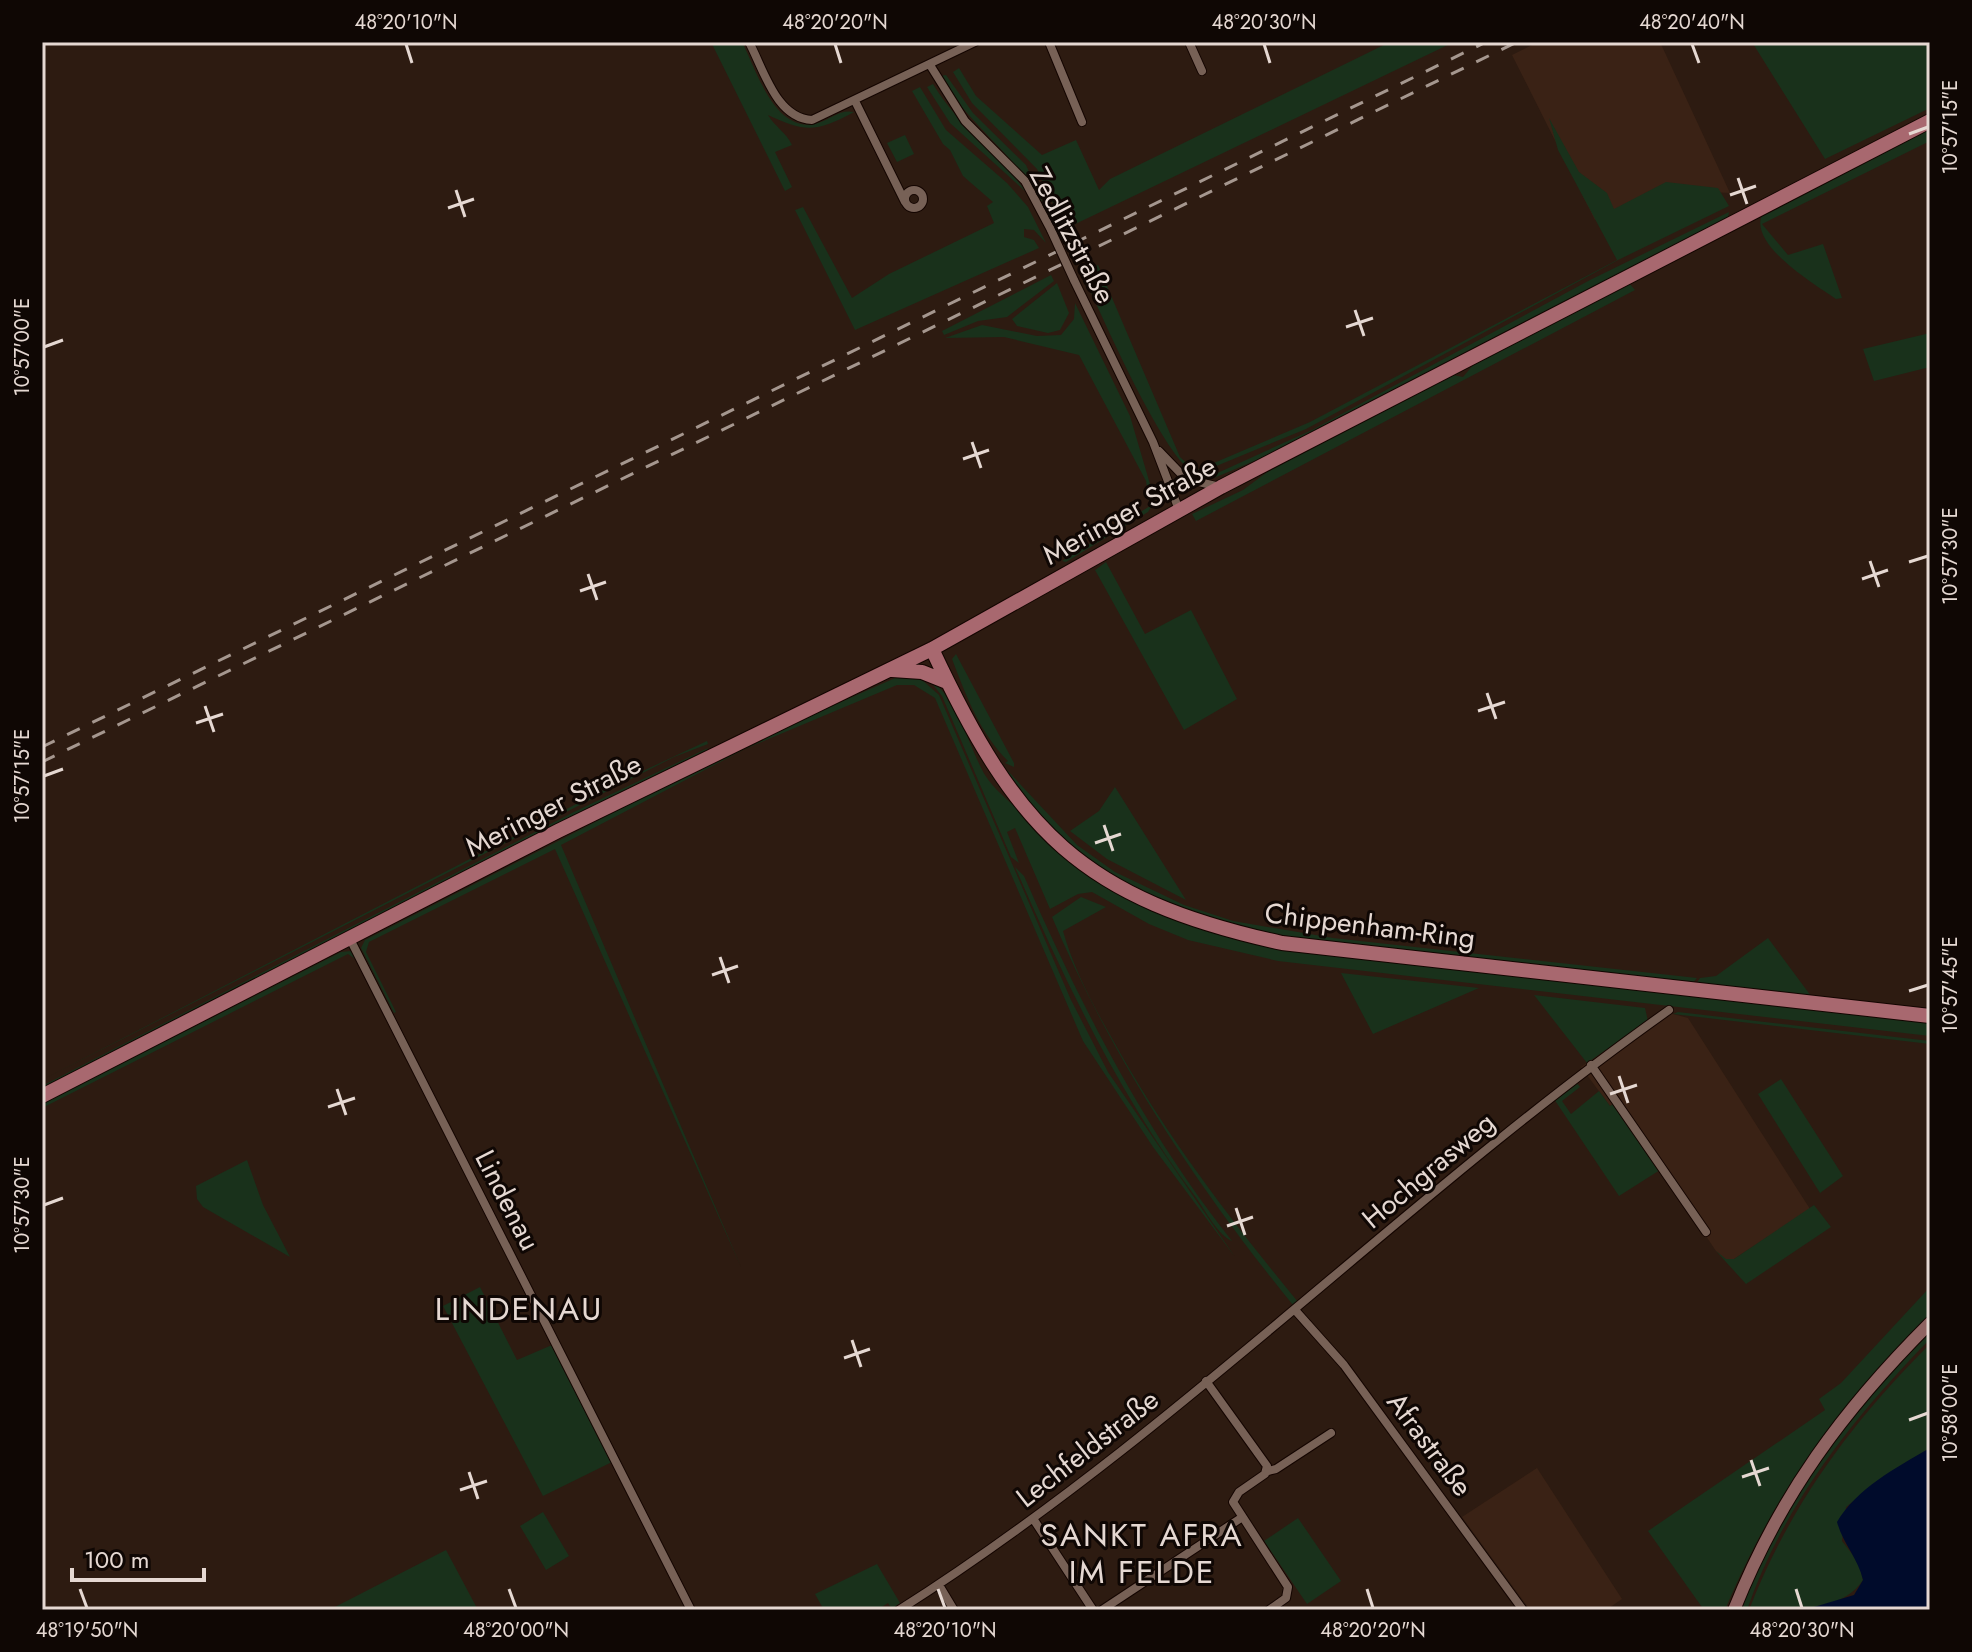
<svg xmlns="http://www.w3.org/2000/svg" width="1972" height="1652" font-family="Jost,sans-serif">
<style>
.built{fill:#3a2215}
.green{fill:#19311b}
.water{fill:#000b2b}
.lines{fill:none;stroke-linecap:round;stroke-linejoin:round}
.street-casing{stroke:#140501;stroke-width:10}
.secondary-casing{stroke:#140501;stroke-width:14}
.primary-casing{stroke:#140501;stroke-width:16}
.street{stroke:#776156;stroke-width:8}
.secondary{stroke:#8f6462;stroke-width:12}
.primary{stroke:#a8686f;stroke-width:14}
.rail{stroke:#a5978f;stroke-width:3;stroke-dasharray:14 14;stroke-linecap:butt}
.street-bridge-casing{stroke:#140501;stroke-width:10;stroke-linecap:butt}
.street-bridge{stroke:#776156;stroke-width:8}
.ticks{fill:none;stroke:#e5d8d2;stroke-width:3}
.labels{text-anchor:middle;stroke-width:6;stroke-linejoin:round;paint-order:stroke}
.street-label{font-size:28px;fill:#e5d8d2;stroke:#0f0704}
.quarter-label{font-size:32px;letter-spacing:2px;fill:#e5d8d2;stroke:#0f0704}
.neatline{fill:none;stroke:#e5d8d2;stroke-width:3}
.ticks-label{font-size:20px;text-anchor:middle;fill:#e5d8d2}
</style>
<rect width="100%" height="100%" fill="#2d1b11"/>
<!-- built -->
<path class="built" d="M 1538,42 L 1660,42 L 1730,193 L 1662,189 L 1595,220 L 1512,55 Z
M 1669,1013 L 1688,1018 L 1810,1209 L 1734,1259 L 1726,1260 L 1716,1251 L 1616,1102 L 1610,1106 L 1581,1067 L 1652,1019 Z
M 1537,1468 L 1622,1599 L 1606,1610 L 1530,1610 L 1462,1517 Z"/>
<!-- green -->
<path class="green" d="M 711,42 L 742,42 C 757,71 775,135 818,123 C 831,119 840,109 854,112 C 817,132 806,133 768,115 C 775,127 786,132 792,145 L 775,152 L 792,187 L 785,191 Z
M 1390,42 L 1454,42 L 1065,229 L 1037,169 L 972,103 L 953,72 L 959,68 L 976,96 L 1042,155 L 1076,140 L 1099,190 L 1110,179 Z
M 1752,42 L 1930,42 L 1930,108 L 1825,159 Z
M 946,75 L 973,113 L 1026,165 L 1046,209 C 1018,156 970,127 940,76 Z
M 933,84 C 958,126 998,152 1026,192 L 950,123 L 927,87 Z
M 920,87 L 946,130 L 1007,183 L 1028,207 L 1046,243 L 1034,230 L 1024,229 L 1024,237 L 1034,240 L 1039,248 L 855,330 L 795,210 L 803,207 L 852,298 L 889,274 L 994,223 L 987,206 L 993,202 L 963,176 L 950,150 L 943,144 L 912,91 Z
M 1549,118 L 1579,172 L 1607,193 L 1614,209 L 1666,182 L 1718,188 L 1729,206 L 1618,260 L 1306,429 L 1197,474 C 1167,467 1099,309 1082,273 L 1098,265 L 1180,457 L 1195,471 L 1310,422 L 1617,260 L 1558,150 Z
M 1930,127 L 1930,141 L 1762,224 L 1788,255 L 1823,244 L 1842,298 L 1836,299 C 1814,284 1746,243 1763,213 Z
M 905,135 L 914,154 L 897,162 L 887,143 Z
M 1729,212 L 1728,218 L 1304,440 L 1214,478 L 1202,480 L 1312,430 L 1590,280 Z
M 1051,275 L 1054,281 L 1007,317 L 978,321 L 944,335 L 942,331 Z
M 1628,282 L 1635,290 L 1196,521 L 1192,514 L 1243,490 L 1270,470 L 1453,375 L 1463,377 L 1474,364 Z
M 1057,283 L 1069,313 L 1060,330 L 1048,333 L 1017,326 L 1012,319 Z
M 1075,303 L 1130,416 L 1155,501 L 1148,512 L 1066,562 L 1062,561 L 1150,506 L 1146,481 L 1079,355 L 1004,337 L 945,338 L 982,325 L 1037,336 L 1061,335 L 1074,319 Z
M 1930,333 L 1930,367 L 1874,381 L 1863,349 Z
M 1106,562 L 1145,634 L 1191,610 L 1237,699 L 1184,730 L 1095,570 Z
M 956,654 L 1014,763 L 1014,767 L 1005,763 L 1008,761 C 980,733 967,698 952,659 Z
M 902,675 L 920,678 L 939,695 L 1071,1000 L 1108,1072 L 1235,1257 L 1153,1147 L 1083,1041 L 935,698 L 914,685 L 897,685 L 745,749 L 561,845 L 741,1267 L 555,849 L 369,942 L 366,952 L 396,1012 L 394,1013 L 361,948 L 365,940 L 757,739 Z
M 930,681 C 955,692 971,752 985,775 C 996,792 1009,800 1022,814 C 1100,899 1184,930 1295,950 L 1930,1023 L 1930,1036 L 1278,961 L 1188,940 L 1149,924 L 1092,892 L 1078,894 L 1050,909 L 1015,828 L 1007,832 L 1019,863 L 1011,857 L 942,696 Z
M 707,741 L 708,744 L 674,757 L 42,1080 L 613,785 Z
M 708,748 L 707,750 L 42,1090 L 42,1086 L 574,812 Z
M 1007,770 L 1077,845 L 1115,872 L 1184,905 L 1233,921 L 1333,938 L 1697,978 L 1692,984 C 1604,974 1516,964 1427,954 C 1345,945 1263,936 1183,912 C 1123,893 1034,828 1007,770 Z
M 1115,787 L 1186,900 L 1107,859 L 1070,831 L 1099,811 Z
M 1015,867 L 1024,876 C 1081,1006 1143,1128 1232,1241 C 1218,1235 1206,1212 1197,1199 C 1120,1096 1066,984 1015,867 Z
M 1081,897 L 1106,907 L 1063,931 C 1074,970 1094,1007 1114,1042 C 1166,1136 1230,1219 1298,1302 L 1293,1305 C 1197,1187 1112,1059 1052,917 Z
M 1768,938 L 1811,996 L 1695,985 L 1700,978 L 1716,976 Z
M 351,951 L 357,960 L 348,954 L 42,1108 L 42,1104 L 341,952 Z
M 1341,973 L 1479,988 L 1373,1034 Z
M 1534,995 L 1645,1008 L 1648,1021 L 1587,1063 Z
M 1678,1012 L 1930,1041 L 1930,1044 L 1673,1014 Z
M 1781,1079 L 1843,1176 L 1820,1193 L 1758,1094 Z
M 1576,1082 L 1580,1087 L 1562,1101 L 1571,1114 L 1599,1091 L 1610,1106 L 1616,1102 L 1660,1170 L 1619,1196 L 1554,1099 Z
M 247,1160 L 263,1205 L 290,1257 L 203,1207 L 197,1199 L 196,1186 Z
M 1814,1205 L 1831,1227 L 1746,1284 L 1716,1251 L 1726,1259 L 1734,1259 Z
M 480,1287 L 517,1360 L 552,1345 L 612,1462 L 543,1496 L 443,1306 Z
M 1930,1287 L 1930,1315 C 1838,1406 1776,1489 1725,1610 L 1704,1610 L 1648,1531 L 1825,1410 L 1819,1399 L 1841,1383 Z
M 1930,1330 L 1930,1339 C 1854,1417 1783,1505 1747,1610 L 1740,1610 C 1787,1496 1846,1419 1930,1330 Z
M 1930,1344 L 1930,1397 L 1927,1403 L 1930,1448 L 1885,1476 L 1846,1507 L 1842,1541 L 1859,1563 L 1863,1580 C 1841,1614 1786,1610 1749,1610 C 1788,1508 1853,1420 1930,1344 Z
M 543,1512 L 569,1556 L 546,1570 L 520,1526 Z
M 1298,1518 L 1341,1581 L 1307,1604 L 1264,1541 Z
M 446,1550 L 478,1610 L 329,1610 Z
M 877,1564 L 900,1603 L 892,1609 L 888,1603 L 877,1610 L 824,1610 L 815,1594 Z"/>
<!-- water -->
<path class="water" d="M 1930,1448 L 1930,1610 L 1804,1610 L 1854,1595 L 1863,1580 C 1858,1558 1843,1544 1837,1522 C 1856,1489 1897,1467 1930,1448 Z"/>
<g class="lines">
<defs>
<path id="street" d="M 749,42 C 764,70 776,118 812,120 L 975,42
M 1049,42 L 1082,122
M 1189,42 L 1202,71
M 930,65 L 965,121 L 1025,181 L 1051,230
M 855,101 L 905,202
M905 199a9 9 0 1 1 18 0a9 9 0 1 1-18 0Z
M 1074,280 L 1153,442 L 1179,510
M 1159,451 L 1186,479 L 1220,487
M 350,939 L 691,1610
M 1591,1065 L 1706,1232
M 1295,1310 L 1344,1365 L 1523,1610
M 1206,1381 L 1267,1466 L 1265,1474 L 1239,1492 L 1233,1502 L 1288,1587 L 1286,1598 L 1269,1610
M 1268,1471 L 1276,1469 L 1331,1433
M 1034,1520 L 1093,1610
M 939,1585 L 954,1610
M 899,1610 C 1175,1435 1403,1198 1669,1010
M 1102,1610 L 1241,1518"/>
<path id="secondary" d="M 1734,1610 C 1780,1495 1843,1410 1930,1323"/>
<path id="primary" d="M 932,649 C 1017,831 1081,899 1282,943 L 1930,1016
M 892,670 L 922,672 L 947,682
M 42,1096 L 558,831 L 932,649 L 1221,487 L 1930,121"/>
</defs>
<!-- street casing -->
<use href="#street" class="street-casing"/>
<!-- secondary casing -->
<use href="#secondary" class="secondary-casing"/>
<!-- primary casing -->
<use href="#primary" class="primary-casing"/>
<!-- street -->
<use href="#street" class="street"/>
<!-- secondary -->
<use href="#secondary" class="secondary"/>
<!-- primary -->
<use href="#primary" class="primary"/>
<!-- rail -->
<path class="rail" d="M 42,747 L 1486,42
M 42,762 L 1517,42"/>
<defs>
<path id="street-bridge" d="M 1051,230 L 1074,280"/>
</defs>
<!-- street-bridge casing -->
<use href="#street-bridge" class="street-bridge-casing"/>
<!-- street-bridge -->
<use href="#street-bridge" class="street-bridge"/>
</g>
<!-- ticks -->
<path class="ticks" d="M 406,44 L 412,63M 835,44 L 841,63M 1264,44 L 1270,63M 1692,44 L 1699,63M 1909,134 L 1928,127M 1738,178 L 1747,204M 456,190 L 465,217M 1730,195 L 1756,186M 448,208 L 474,199M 1355,310 L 1364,336M 1346,327 L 1373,318M 44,347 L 63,340M 972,442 L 981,468M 963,459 L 989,450M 1870,561 L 1879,587M 1909,562 L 1928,556M 588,574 L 597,600M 1862,579 L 1888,570M 580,591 L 606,582M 1487,693 L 1496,719M 205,706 L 214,732M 1478,711 L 1505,702M 196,723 L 223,714M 44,776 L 63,769M 1104,825 L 1113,851M 1095,843 L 1121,834M 720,957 L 729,983M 712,975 L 738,966M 1909,991 L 1928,985M 1619,1076 L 1628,1103M 337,1089 L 346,1115M 1610,1094 L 1637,1085M 328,1107 L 355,1098M 44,1205 L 63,1198M 1236,1208 L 1245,1235M 1227,1226 L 1253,1217M 852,1340 L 861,1367M 844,1358 L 870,1349M 1909,1420 L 1928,1413M 1751,1460 L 1760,1486M 469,1472 L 478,1499M 1742,1477 L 1769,1468M 460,1490 L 487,1481M 80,1589 L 87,1608M 509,1589 L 516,1608M 938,1589 L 945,1608M 1367,1589 L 1373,1608M 1796,1589 L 1802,1608"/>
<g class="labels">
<!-- street labels -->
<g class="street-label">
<text transform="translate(1073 235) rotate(62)" y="10">Zedlitzstraße</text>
<text transform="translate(1129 510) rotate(-29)" y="10">Meringer Straße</text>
<text transform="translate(553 805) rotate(-27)" y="10">Meringer Straße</text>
<text transform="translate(1370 925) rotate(7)" y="10">Chippenham-Ring</text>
<text transform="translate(1428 1170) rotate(-40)" y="10">Hochgrasweg</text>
<text transform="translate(508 1200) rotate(63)" y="10">Lindenau</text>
<text transform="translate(1430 1444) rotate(53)" y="10">Afrastraße</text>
<text transform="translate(1087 1448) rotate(-38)" y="10">Lechfeldstraße</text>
</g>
<!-- quarter labels -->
<g class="quarter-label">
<text x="519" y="1320">LINDENAU</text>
<text x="1142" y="1546">SANKT AFRA<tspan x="1142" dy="37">IM FELDE</tspan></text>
</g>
</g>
<!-- border -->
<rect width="1972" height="1652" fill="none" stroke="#0f0704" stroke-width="88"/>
<!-- scale -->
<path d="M72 1568v12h132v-12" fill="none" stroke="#e5d8d2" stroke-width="4"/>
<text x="84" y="1568" font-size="24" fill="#e5d8d2" stroke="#0f0704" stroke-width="6" paint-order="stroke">100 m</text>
<rect x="44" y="44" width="1884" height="1564" class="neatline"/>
<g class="ticks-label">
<text x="406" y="29">48°20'10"N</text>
<text x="835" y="29">48°20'20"N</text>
<text x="1264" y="29">48°20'30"N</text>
<text x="1692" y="29">48°20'40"N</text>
<text transform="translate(1950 127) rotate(-90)" y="7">10°57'15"E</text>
<text transform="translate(22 347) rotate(-90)" y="7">10°57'00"E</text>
<text transform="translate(1950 556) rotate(-90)" y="7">10°57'30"E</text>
<text transform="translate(22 776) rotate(-90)" y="7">10°57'15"E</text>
<text transform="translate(1950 985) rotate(-90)" y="7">10°57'45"E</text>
<text transform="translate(22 1205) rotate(-90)" y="7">10°57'30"E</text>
<text transform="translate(1950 1413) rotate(-90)" y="7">10°58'00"E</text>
<text x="87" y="1637">48°19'50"N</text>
<text x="516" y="1637">48°20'00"N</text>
<text x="945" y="1637">48°20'10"N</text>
<text x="1373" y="1637">48°20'20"N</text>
<text x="1802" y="1637">48°20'30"N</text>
</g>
</svg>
